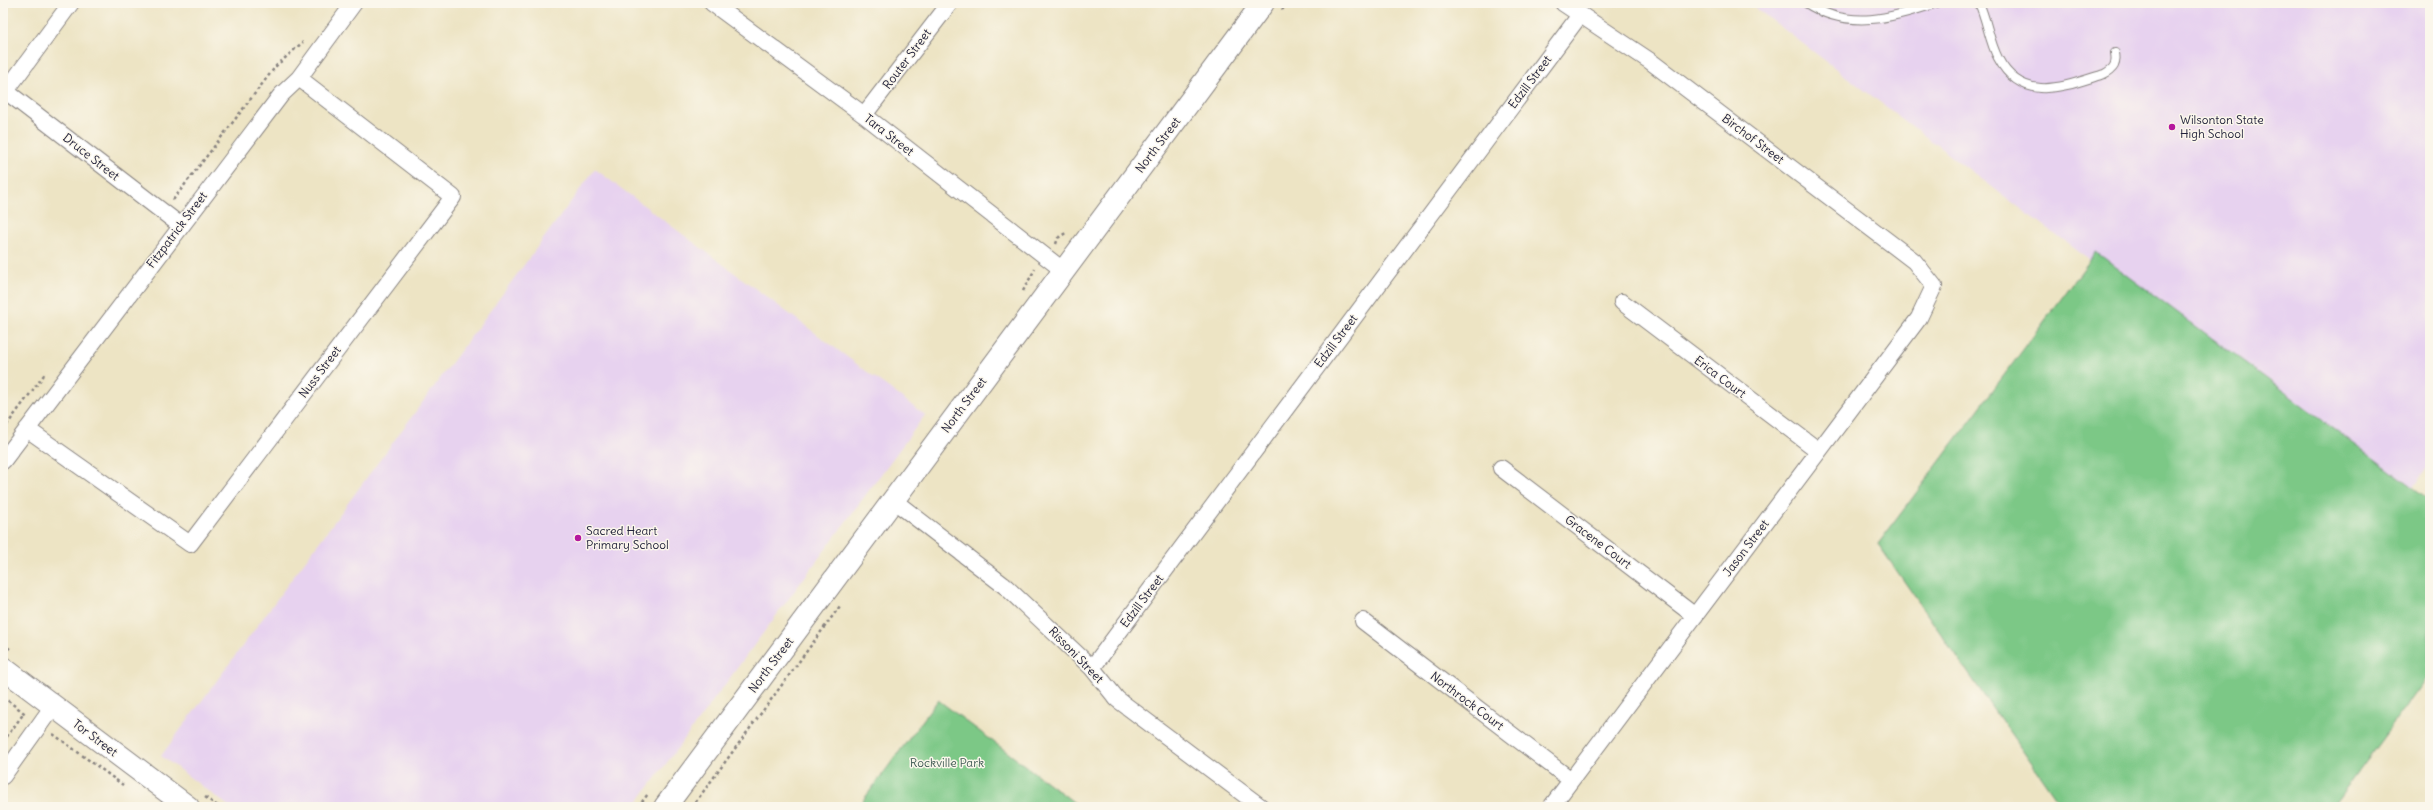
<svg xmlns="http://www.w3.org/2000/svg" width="2433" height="810" font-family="Delius,sans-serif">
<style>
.built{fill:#e7d2ef}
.green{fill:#7bc886;stroke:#4e7560}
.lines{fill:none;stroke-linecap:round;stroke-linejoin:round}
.lane-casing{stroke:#888380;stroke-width:10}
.street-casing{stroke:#888380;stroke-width:18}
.secondary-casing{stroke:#888380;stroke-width:24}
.path{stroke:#888380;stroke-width:2.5;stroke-dasharray:3 3;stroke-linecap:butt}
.lane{stroke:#fff;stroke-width:8}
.street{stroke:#fff;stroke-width:16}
.secondary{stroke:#fff;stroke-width:22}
.poi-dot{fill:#b5179e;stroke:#fbf7ec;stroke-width:1.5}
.labels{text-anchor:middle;stroke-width:3;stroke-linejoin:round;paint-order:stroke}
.street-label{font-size:12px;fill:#22223b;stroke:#fbf7ec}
.poi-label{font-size:12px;fill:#22223b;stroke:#fbf7ec;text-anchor:start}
.park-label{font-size:12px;fill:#415c55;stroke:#fbf7ec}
</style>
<rect width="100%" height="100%" fill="#fbf7ec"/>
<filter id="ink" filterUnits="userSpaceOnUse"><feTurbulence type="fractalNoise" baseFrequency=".025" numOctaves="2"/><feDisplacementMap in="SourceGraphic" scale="8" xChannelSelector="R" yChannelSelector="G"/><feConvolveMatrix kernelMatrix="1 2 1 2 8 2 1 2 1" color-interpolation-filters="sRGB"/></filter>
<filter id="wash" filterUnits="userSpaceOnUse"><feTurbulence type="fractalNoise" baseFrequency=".012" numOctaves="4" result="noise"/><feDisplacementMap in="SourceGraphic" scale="16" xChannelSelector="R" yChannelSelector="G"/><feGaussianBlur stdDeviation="0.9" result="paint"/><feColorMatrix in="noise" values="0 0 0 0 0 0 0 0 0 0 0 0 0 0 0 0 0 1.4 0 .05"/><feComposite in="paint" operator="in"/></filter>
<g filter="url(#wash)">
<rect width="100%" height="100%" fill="#ede4c4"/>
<!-- built -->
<path class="built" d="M 1749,3 L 2430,3 L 2430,464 L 2413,487 L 2096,252 L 2090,261 Z
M 595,169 L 925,415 L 634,807 L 230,807 L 161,756 Z"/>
<!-- green -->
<path class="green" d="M 2096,252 L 2430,500 L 2430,674 L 2332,807 L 2062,807 L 1878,544 Z
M 938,700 L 1080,807 L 858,807 Z"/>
</g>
<g filter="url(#ink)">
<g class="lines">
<defs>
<path id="lane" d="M 1806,3 C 1848,31 1893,18 1937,3
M 1979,3 C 1987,20 1989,41 1998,58 C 2023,105 2065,86 2104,74 C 2114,69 2117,64 2115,53"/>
<path id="street" d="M 712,3 L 864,115 L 1064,271
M 3,89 L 180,225
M 3,95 L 71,3
M 864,115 L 950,3
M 1622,302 L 1819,451
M 27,429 L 190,544 L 453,197 L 299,78
M 3,461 L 281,95 L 299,78 L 354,3
M 1501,468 L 1695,616
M 893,500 L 1006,587 L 1092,668 L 1117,699 L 1261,807
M 1363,621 L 1571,780
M 1092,668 L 1580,15
M 3,776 L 53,706
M 1551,807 L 1919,318 L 1934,286 L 1914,261 L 1650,61 L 1563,3"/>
<path id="secondary" d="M 3,668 L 188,807
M 665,807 L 1263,3"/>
</defs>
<!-- lane casing -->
<use href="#lane" class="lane-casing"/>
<!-- street casing -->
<use href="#street" class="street-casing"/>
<!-- secondary casing -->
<use href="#secondary" class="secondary-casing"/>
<!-- path -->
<path class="path" d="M 1282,10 L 1287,3
M 173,200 L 276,66 L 303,42
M 1056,244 L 1058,238 L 1067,232
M 1023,291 L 1035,269
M 3,430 L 44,375 L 46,376
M 3,644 L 10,649
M 3,697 L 27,715
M 53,734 L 123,785
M 3,742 L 24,713
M 205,797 L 219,807
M 638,807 L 648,794
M 692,807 L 840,606"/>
<!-- lane -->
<use href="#lane" class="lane"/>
<!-- street -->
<use href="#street" class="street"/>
<!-- secondary -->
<use href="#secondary" class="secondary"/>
</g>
</g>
<!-- markers -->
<g class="poi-dot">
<circle cx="2172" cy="127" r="4"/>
<circle cx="578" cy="538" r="4"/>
</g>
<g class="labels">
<!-- street labels -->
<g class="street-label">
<text transform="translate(907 59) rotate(-53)" y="4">Router Street</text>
<text transform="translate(1530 82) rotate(-53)" y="4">Edzill Street</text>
<text transform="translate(889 135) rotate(38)" y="4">Tara Street</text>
<text transform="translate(1753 139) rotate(37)" y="4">Birchof Street</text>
<text transform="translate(1158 145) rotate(-53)" y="4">North Street</text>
<text transform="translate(91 157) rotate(38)" y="4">Druce Street</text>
<text transform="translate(177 230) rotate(-53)" y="4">Fitzpatrick Street</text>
<text transform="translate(1336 341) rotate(-53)" y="4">Edzill Street</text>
<text transform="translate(320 372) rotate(-53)" y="4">Nuss Street</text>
<text transform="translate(1720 377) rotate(37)" y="4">Erica Court</text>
<text transform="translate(964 405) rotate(-53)" y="4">North Street</text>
<text transform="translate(1598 542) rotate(37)" y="4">Gracene Court</text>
<text transform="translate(1746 548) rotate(-53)" y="4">Jason Street</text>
<text transform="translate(1142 601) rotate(-53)" y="4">Edzill Street</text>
<text transform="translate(1076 655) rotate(46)" y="4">Rissoni Street</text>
<text transform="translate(771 665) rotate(-53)" y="4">North Street</text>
<text transform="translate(1467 701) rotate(37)" y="4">Northrock Court</text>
<text transform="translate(95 738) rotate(37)" y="4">Tor Street</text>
</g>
<!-- poi labels -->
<g class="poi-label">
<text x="2180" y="124">Wilsonton State<tspan x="2180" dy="14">High School</tspan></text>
<text x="586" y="535">Sacred Heart<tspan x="586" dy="14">Primary School</tspan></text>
</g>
<!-- park labels -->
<g class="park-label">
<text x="947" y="767">Rockville Park</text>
</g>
</g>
<!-- margin -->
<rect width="2433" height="810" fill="none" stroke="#fbf7ec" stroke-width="16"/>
</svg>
